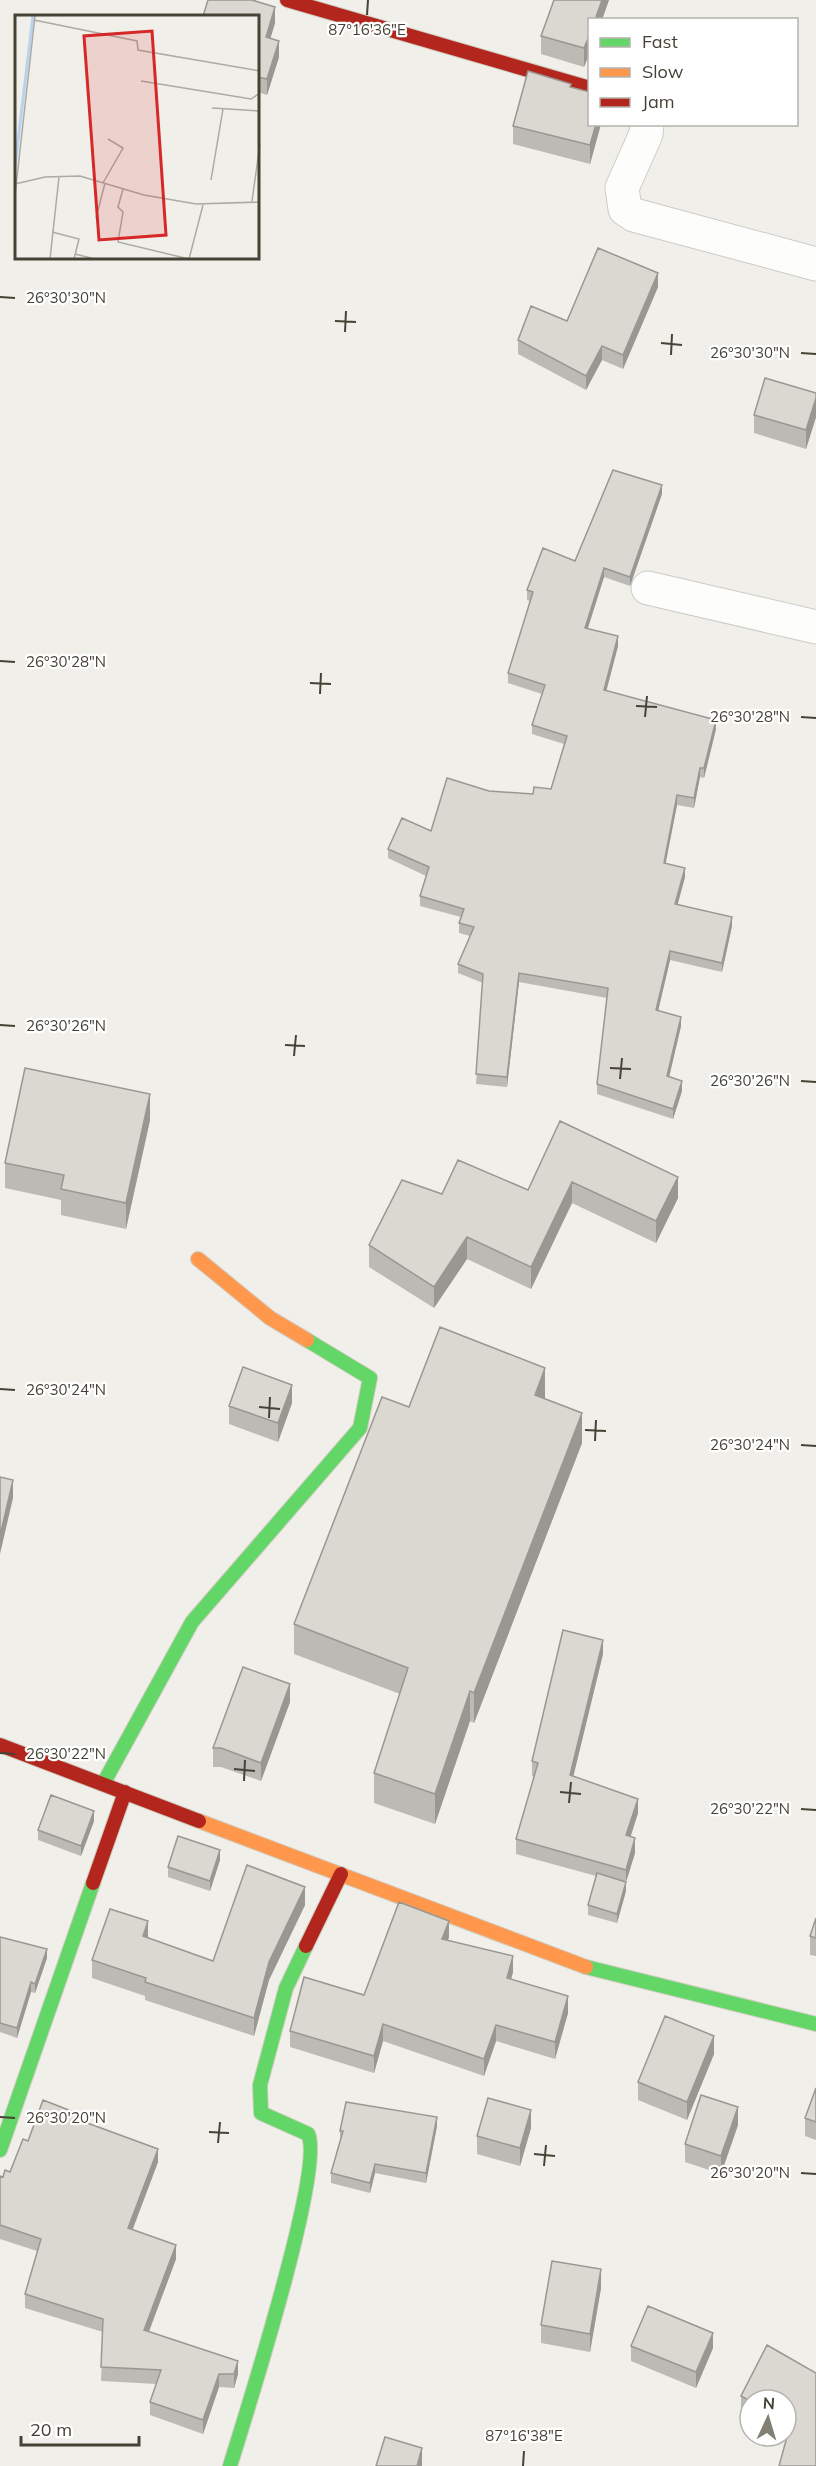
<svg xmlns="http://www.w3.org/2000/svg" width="816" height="2466" font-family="Mulish,sans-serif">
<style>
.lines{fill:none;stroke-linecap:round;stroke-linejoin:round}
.street-casing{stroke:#cdcbc5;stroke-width:35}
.fast-casing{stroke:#d0cdc0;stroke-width:16}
.slow-casing{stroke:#d0cdc0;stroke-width:16}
.jam-casing{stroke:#d0cdc0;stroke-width:16}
.street{stroke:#fdfdfc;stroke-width:33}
.fast{stroke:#63d668;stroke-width:14}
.slow{stroke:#ff974d;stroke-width:14}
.jam{stroke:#b3261e;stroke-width:14}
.wall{fill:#bbbab4}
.shaded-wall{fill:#999792}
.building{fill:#dad8d1;stroke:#999792;stroke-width:1.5}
.ticks{fill:none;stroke:#464235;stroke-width:2}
.inset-river{fill:none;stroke:#b8d3ef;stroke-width:3}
.inset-road{fill:none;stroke:#acaaa1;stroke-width:1.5}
.view{fill:#d62828;fill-opacity:0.15;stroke:#d62828;stroke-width:3}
.inset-edge{fill:none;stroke:#464235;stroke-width:3}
.ticks-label{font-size:15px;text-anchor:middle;fill:#464235;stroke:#fff;stroke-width:4.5;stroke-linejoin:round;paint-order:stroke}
</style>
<rect width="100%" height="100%" fill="#f0efe9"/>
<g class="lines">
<defs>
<path id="street" d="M 647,124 L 646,134 L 622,188 L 625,209 L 634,215 L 816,264
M 648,588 L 816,627"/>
<path id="fast" d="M 103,1784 L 192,1622 L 360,1428 L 370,1378 L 307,1340
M 586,1967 L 816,2024
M 0,2150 L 93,1883
M 230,2466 C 245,2417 325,2167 308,2134 L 261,2113 L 260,2085 L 286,1988 L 306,1946"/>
<path id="slow" d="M 198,1259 L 270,1318 L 307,1340
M 199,1821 L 586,1967"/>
<path id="jam" d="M 287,0 L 590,88
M 0,1745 L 199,1821
M 93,1883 L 125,1792
M 306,1946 L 341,1874"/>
</defs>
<!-- street casing -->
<use href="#street" class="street-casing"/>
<!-- fast casing -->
<use href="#fast" class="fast-casing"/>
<!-- slow casing -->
<use href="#slow" class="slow-casing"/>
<!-- jam casing -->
<use href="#jam" class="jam-casing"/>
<!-- street -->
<use href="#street" class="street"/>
<!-- fast -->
<use href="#fast" class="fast"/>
<!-- slow -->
<use href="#slow" class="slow"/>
<!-- jam -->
<use href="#jam" class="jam"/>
</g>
<!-- wall -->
<path class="wall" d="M 208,0 L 256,0 L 256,1 L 275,23 L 270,39 L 279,57 L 267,95 L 258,92 L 258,16 Z
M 609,0 L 584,67 L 541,54 L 541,36 Z
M 571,87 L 590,124 L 601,124 L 590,164 L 513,144 L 513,126 Z
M 658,287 L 623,369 L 602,360 L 586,390 L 518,354 L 518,340 Z
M 816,393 L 816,417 L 806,449 L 754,433 L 754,415 Z
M 662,494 L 630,586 L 604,577 L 588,628 L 618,646 L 606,691 L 716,729 L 704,778 L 700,777 L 694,808 L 677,805 L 665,863 L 685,877 L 678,904 L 732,926 L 722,972 L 670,960 L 658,1011 L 681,1026 L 669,1077 L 682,1091 L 673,1119 L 597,1094 L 597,1084 L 607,998 L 519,982 L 507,1087 L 476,1084 L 483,983 L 458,973 L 458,964 L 470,936 L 459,933 L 459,923 L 461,917 L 420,906 L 420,896 L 426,876 L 388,858 L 388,849 L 431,831 L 489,791 L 533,794 L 551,789 L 564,744 L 532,734 L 532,725 L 542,694 L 508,683 L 508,673 L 530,601 L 527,600 L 527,590 L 575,561 Z
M 150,1120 L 126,1229 L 61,1215 L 61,1200 L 5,1188 L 5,1163 Z
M 560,1121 L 678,1198 L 656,1243 L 572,1203 L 531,1289 L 467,1259 L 434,1308 L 369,1267 L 369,1245 L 442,1194 L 528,1190 Z
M 544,1399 L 582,1443 L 474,1723 L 470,1721 L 435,1824 L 374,1803 L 374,1773 L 400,1694 L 294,1654 L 294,1624 L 409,1407 Z
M 292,1403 L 278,1442 L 229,1424 L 229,1406 Z
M 603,1654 L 573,1777 L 638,1813 L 631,1836 L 635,1853 L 626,1882 L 626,1891 L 617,1923 L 588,1915 L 588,1905 L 596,1876 L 516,1854 L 516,1839 L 534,1777 L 532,1776 L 532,1761 Z
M 290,1702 L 261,1781 L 221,1767 L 213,1767 L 213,1748 Z
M 94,1821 L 81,1856 L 38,1840 L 38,1830 Z
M 220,1860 L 210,1891 L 168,1877 L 168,1867 Z
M 305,1905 L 269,1980 L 254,2036 L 145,2000 L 145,1996 L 92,1978 L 92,1960 L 148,1938 L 213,1961 Z
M 816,1918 L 816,1956 L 810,1955 L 810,1936 Z
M 0,1937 L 47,1958 L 35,1993 L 31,1992 L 17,2038 L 0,2032 Z
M 449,1937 L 448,1940 L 513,1972 L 511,1979 L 568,2013 L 555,2059 L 496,2041 L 484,2076 L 383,2041 L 374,2073 L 290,2047 L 290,2031 L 364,1995 Z
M 714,2054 L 687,2120 L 638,2100 L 638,2082 Z
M 816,2088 L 816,2140 L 805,2136 L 805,2118 Z
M 84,2121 L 158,2162 L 133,2229 L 176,2259 L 149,2332 L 238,2374 L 234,2388 L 219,2387 L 203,2434 L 150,2415 L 150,2402 L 157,2384 L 101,2381 L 103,2332 L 25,2308 L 25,2294 L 37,2251 L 0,2239 L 0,2176 L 3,2177 Z
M 738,2125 L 721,2174 L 685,2162 L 685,2144 Z
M 437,2126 L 426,2183 L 375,2173 L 370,2193 L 331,2183 L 331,2173 L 340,2141 L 340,2131 Z
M 531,2128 L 520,2166 L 477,2154 L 477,2136 Z
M 601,2288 L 590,2352 L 541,2343 L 541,2325 Z
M 631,2346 L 713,2348 L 696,2388 L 631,2361 Z
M 816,2373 L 787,2436 L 786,2436 L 786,2400 L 750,2400 L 750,2412 L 741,2407 L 741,2396 Z"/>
<!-- shaded-wall -->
<path class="shaded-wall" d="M 602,0 L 609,0 L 602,20 L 595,20 Z
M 275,7 L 275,23 L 266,53 L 266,37 Z
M 590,34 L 590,52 L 584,67 L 584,48 Z
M 279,41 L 279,57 L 267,95 L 267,79 Z
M 596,124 L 601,124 L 590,164 L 590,145 Z
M 658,273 L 658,287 L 623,369 L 623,355 Z
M 602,346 L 602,360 L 586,390 L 586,376 Z
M 816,398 L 816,417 L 806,449 L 806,430 Z
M 662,485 L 662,494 L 630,586 L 630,577 Z
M 604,568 L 604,577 L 585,637 L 585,628 Z
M 618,636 L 618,646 L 604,700 L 604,690 Z
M 716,720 L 716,729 L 704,778 L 704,768 Z
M 700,768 L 700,777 L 694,808 L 694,798 Z
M 677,795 L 677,805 L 664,872 L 664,863 Z
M 685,868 L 685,877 L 675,913 L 675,904 Z
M 732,917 L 732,926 L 722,972 L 722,963 Z
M 670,951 L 670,960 L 656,1020 L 656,1010 Z
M 519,973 L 519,982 L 507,1087 L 507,1077 Z
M 681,1017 L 681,1026 L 667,1086 L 667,1076 Z
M 682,1081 L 682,1091 L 673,1119 L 673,1109 Z
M 150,1094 L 150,1120 L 126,1229 L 126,1203 Z
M 678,1177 L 678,1198 L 656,1243 L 656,1221 Z
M 572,1182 L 572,1203 L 531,1289 L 531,1267 Z
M 467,1237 L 467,1259 L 434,1308 L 434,1287 Z
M 545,1368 L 545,1398 L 535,1425 L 535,1395 Z
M 292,1385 L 292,1403 L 278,1442 L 278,1423 Z
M 582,1413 L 582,1443 L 474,1723 L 474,1693 Z
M 13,1480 L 13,1498 L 0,1554 L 0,1536 Z
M 603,1640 L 603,1654 L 570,1790 L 570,1775 Z
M 290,1684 L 290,1702 L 261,1781 L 261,1763 Z
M 470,1691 L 470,1721 L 435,1824 L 435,1794 Z
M 638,1799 L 638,1813 L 626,1850 L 626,1835 Z
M 94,1811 L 94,1821 L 81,1856 L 81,1846 Z
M 635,1838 L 635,1853 L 626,1882 L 626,1891 L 617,1923 L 617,1914 L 626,1884 L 626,1870 Z
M 220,1850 L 220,1860 L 210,1891 L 210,1881 Z
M 305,1887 L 305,1905 L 269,1980 L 254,2036 L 254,2018 L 269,1962 Z
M 148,1921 L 148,1940 L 143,1936 Z
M 449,1921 L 449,1937 L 442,1956 L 442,1939 Z
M 47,1949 L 47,1958 L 35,1993 L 35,1984 Z
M 513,1956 L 513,1972 L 507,1995 L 507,1978 Z
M 31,1982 L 31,1992 L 17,2038 L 17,2028 Z
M 568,1996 L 568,2013 L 555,2059 L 555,2042 Z
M 383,2024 L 383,2041 L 374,2073 L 374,2056 Z
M 496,2025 L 496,2041 L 484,2076 L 484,2059 Z
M 714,2036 L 714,2054 L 687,2120 L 687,2102 Z
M 738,2107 L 738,2125 L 721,2174 L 721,2156 Z
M 531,2110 L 531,2128 L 520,2166 L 520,2148 Z
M 437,2117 L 437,2126 L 426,2183 L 426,2173 Z
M 158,2149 L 158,2162 L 128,2241 L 128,2228 Z
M 375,2164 L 375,2173 L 370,2193 L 370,2183 Z
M 176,2245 L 176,2259 L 144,2344 L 144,2330 Z
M 601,2269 L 601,2288 L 590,2352 L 590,2334 Z
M 713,2333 L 713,2348 L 696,2388 L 696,2372 Z
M 238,2361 L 238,2374 L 234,2388 L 234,2374 Z
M 219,2374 L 219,2387 L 203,2434 L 203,2420 Z
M 422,2448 L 422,2466 L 417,2466 Z"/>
<!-- building -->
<path class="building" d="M 208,0 L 252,0 L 275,7 L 266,37 L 279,41 L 267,79 L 258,77 L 258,16 L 203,16 Z
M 554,0 L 602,0 L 595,20 L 590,20 L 590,34 L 584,48 L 541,36 Z
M 528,71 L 571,84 L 570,87 L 590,92 L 590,124 L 596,124 L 590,145 L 513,126 Z
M 598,248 L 658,273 L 623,355 L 602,346 L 586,376 L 518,340 L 531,306 L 567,321 Z
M 765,378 L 816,393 L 816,398 L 806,430 L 754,415 Z
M 613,470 L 662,485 L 630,577 L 604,568 L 585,628 L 618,636 L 604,690 L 716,720 L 704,768 L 700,768 L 694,798 L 677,795 L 664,863 L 685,868 L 675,904 L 732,917 L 722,963 L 670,951 L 656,1010 L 681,1017 L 667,1076 L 682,1081 L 673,1109 L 597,1084 L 608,988 L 519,973 L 507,1077 L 476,1074 L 483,974 L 458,964 L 474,927 L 459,923 L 464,909 L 420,896 L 429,867 L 388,849 L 402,818 L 431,831 L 447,778 L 489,791 L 533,794 L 534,787 L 551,789 L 567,736 L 532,725 L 545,685 L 508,673 L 533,592 L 527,590 L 543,548 L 575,561 Z
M 25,1068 L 150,1094 L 126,1203 L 61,1189 L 64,1175 L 5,1163 Z
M 560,1121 L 678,1177 L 656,1221 L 572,1182 L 531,1267 L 467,1237 L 434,1287 L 369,1245 L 402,1180 L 442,1194 L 458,1160 L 528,1190 Z
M 440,1327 L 545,1368 L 535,1395 L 582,1413 L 474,1693 L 470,1691 L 435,1794 L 374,1773 L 408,1668 L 294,1624 L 382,1397 L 409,1407 Z
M 243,1367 L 292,1385 L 278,1423 L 229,1406 Z
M 0,1477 L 13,1480 L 0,1536 Z
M 563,1630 L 603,1640 L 570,1775 L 638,1799 L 626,1835 L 635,1838 L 626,1870 L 516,1839 L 538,1763 L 532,1761 Z
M 243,1667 L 290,1684 L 261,1763 L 221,1748 L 213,1748 Z
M 51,1795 L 94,1811 L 81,1846 L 38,1830 Z
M 178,1836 L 220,1850 L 210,1881 L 168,1867 Z
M 247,1865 L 305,1887 L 269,1962 L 254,2018 L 145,1982 L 146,1978 L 92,1960 L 110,1909 L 148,1921 L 143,1936 L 213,1961 Z
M 597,1873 L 626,1882 L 617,1914 L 588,1905 Z
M 399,1902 L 449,1921 L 442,1939 L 513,1956 L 507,1978 L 568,1996 L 555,2042 L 496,2025 L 484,2059 L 383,2024 L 374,2056 L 290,2031 L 304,1977 L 364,1995 Z
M 816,1918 L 816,1938 L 810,1936 Z
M 0,1937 L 47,1949 L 35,1984 L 31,1982 L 17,2028 L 0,2023 Z
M 665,2016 L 714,2036 L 687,2102 L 638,2082 Z
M 816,2088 L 816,2122 L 805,2118 Z
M 701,2095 L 738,2107 L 721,2156 L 685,2144 Z
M 488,2098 L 531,2110 L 520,2148 L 477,2136 Z
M 43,2100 L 84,2116 L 82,2121 L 158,2149 L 128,2228 L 176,2245 L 144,2330 L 238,2361 L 234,2374 L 219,2374 L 203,2420 L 150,2402 L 161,2370 L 101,2367 L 103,2319 L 25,2294 L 41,2239 L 0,2225 L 0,2176 L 3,2177 L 5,2170 L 10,2172 L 23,2139 L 28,2141 Z
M 346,2102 L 437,2117 L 426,2173 L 375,2164 L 370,2183 L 331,2173 L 343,2131 L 340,2131 Z
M 552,2261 L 601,2269 L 590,2334 L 541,2325 Z
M 648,2306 L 713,2333 L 696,2372 L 631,2346 Z
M 767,2345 L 816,2373 L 816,2466 L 779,2466 L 790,2426 L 786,2424 L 786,2400 L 750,2400 L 750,2401 L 741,2396 Z
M 385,2437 L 422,2448 L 417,2466 L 376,2466 Z"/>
<!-- ticks -->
<path class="ticks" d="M 367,15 L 368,0M 0,297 L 15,298M 335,321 L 356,322M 345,332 L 346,311M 661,343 L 682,345M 801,353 L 816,354M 671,355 L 672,334M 0,661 L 15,662M 310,683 L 331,684M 320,694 L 321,673M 636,706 L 657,707M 645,717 L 647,696M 801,717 L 816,718M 0,1025 L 15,1026M 285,1045 L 305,1046M 294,1056 L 296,1035M 610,1068 L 631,1069M 620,1079 L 622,1058M 801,1081 L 816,1082M 0,1389 L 15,1390M 259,1407 L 280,1409M 269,1418 L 270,1397M 585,1430 L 606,1431M 595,1441 L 596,1420M 801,1445 L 816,1446M 0,1753 L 15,1754M 234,1769 L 255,1771M 244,1781 L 245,1760M 560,1792 L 581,1794M 569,1803 L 571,1782M 801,1809 L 816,1810M 0,2117 L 15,2118M 209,2132 L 229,2133M 218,2143 L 220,2122M 534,2154 L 555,2156M 544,2166 L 546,2145M 801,2173 L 816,2174M 523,2466 L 524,2451"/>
<!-- overview -->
<g transform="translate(15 15)">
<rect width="244" height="244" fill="#f0efe9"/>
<path class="inset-river" d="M 0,151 L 18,1"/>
<path class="inset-road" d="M 19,5 L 122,26 L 123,35 L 245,56M 126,66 L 236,84 L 245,78M 197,93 L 245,96M 196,165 L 208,94M 88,168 L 108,133 L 93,124M 0,169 L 30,162 L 65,161 L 129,180 L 181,189 L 245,187M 108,174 L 103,192 L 108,197 L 103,227 L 174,244M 0,180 L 20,1M 237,186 L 245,129M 81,203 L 90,168M 37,217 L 64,224 L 59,244M 60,239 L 80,244M 35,244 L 44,162M 174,244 L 188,190"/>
<path class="view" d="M 137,16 L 151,220 L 84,225 L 69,21 Z"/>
<rect width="244" height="244" class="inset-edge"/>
</g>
<g class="ticks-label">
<text x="367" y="35">87°16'36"E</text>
<text x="66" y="303">26°30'30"N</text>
<text x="750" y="358">26°30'30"N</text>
<text x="66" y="667">26°30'28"N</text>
<text x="750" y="722">26°30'28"N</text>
<text x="66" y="1031">26°30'26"N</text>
<text x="750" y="1086">26°30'26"N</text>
<text x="66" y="1395">26°30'24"N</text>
<text x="750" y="1450">26°30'24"N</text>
<text x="66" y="1759">26°30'22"N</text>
<text x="750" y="1814">26°30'22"N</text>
<text x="66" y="2123">26°30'20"N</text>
<text x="750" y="2178">26°30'20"N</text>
<text x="524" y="2441">87°16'38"E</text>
</g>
<!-- legend -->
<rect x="588" y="18" width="210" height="108" fill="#ffffff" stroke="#b5b3ae" stroke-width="1.5"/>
<rect x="600" y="38" width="30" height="9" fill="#63d668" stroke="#b5b3ae" stroke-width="1.5"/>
<text x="642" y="48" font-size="18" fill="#464235">Fast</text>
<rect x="600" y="68" width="30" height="9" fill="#ff974d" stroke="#b5b3ae" stroke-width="1.5"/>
<text x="642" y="78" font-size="18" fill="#464235">Slow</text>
<rect x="600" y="98" width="30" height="9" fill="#b3261e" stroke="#b5b3ae" stroke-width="1.5"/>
<text x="642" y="108" font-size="18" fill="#464235">Jam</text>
<!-- north arrow -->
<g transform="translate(768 2418) rotate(4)"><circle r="28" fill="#ffffff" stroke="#b5b3ae" stroke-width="1.5"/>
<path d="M0-4.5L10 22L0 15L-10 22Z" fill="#827f74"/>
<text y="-9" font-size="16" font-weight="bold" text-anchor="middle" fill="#464235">N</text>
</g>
<!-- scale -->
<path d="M21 2436v9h118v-9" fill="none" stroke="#464235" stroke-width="3"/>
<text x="30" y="2436" font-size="18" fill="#464235" stroke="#ffffff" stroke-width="4.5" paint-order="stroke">20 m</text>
</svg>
